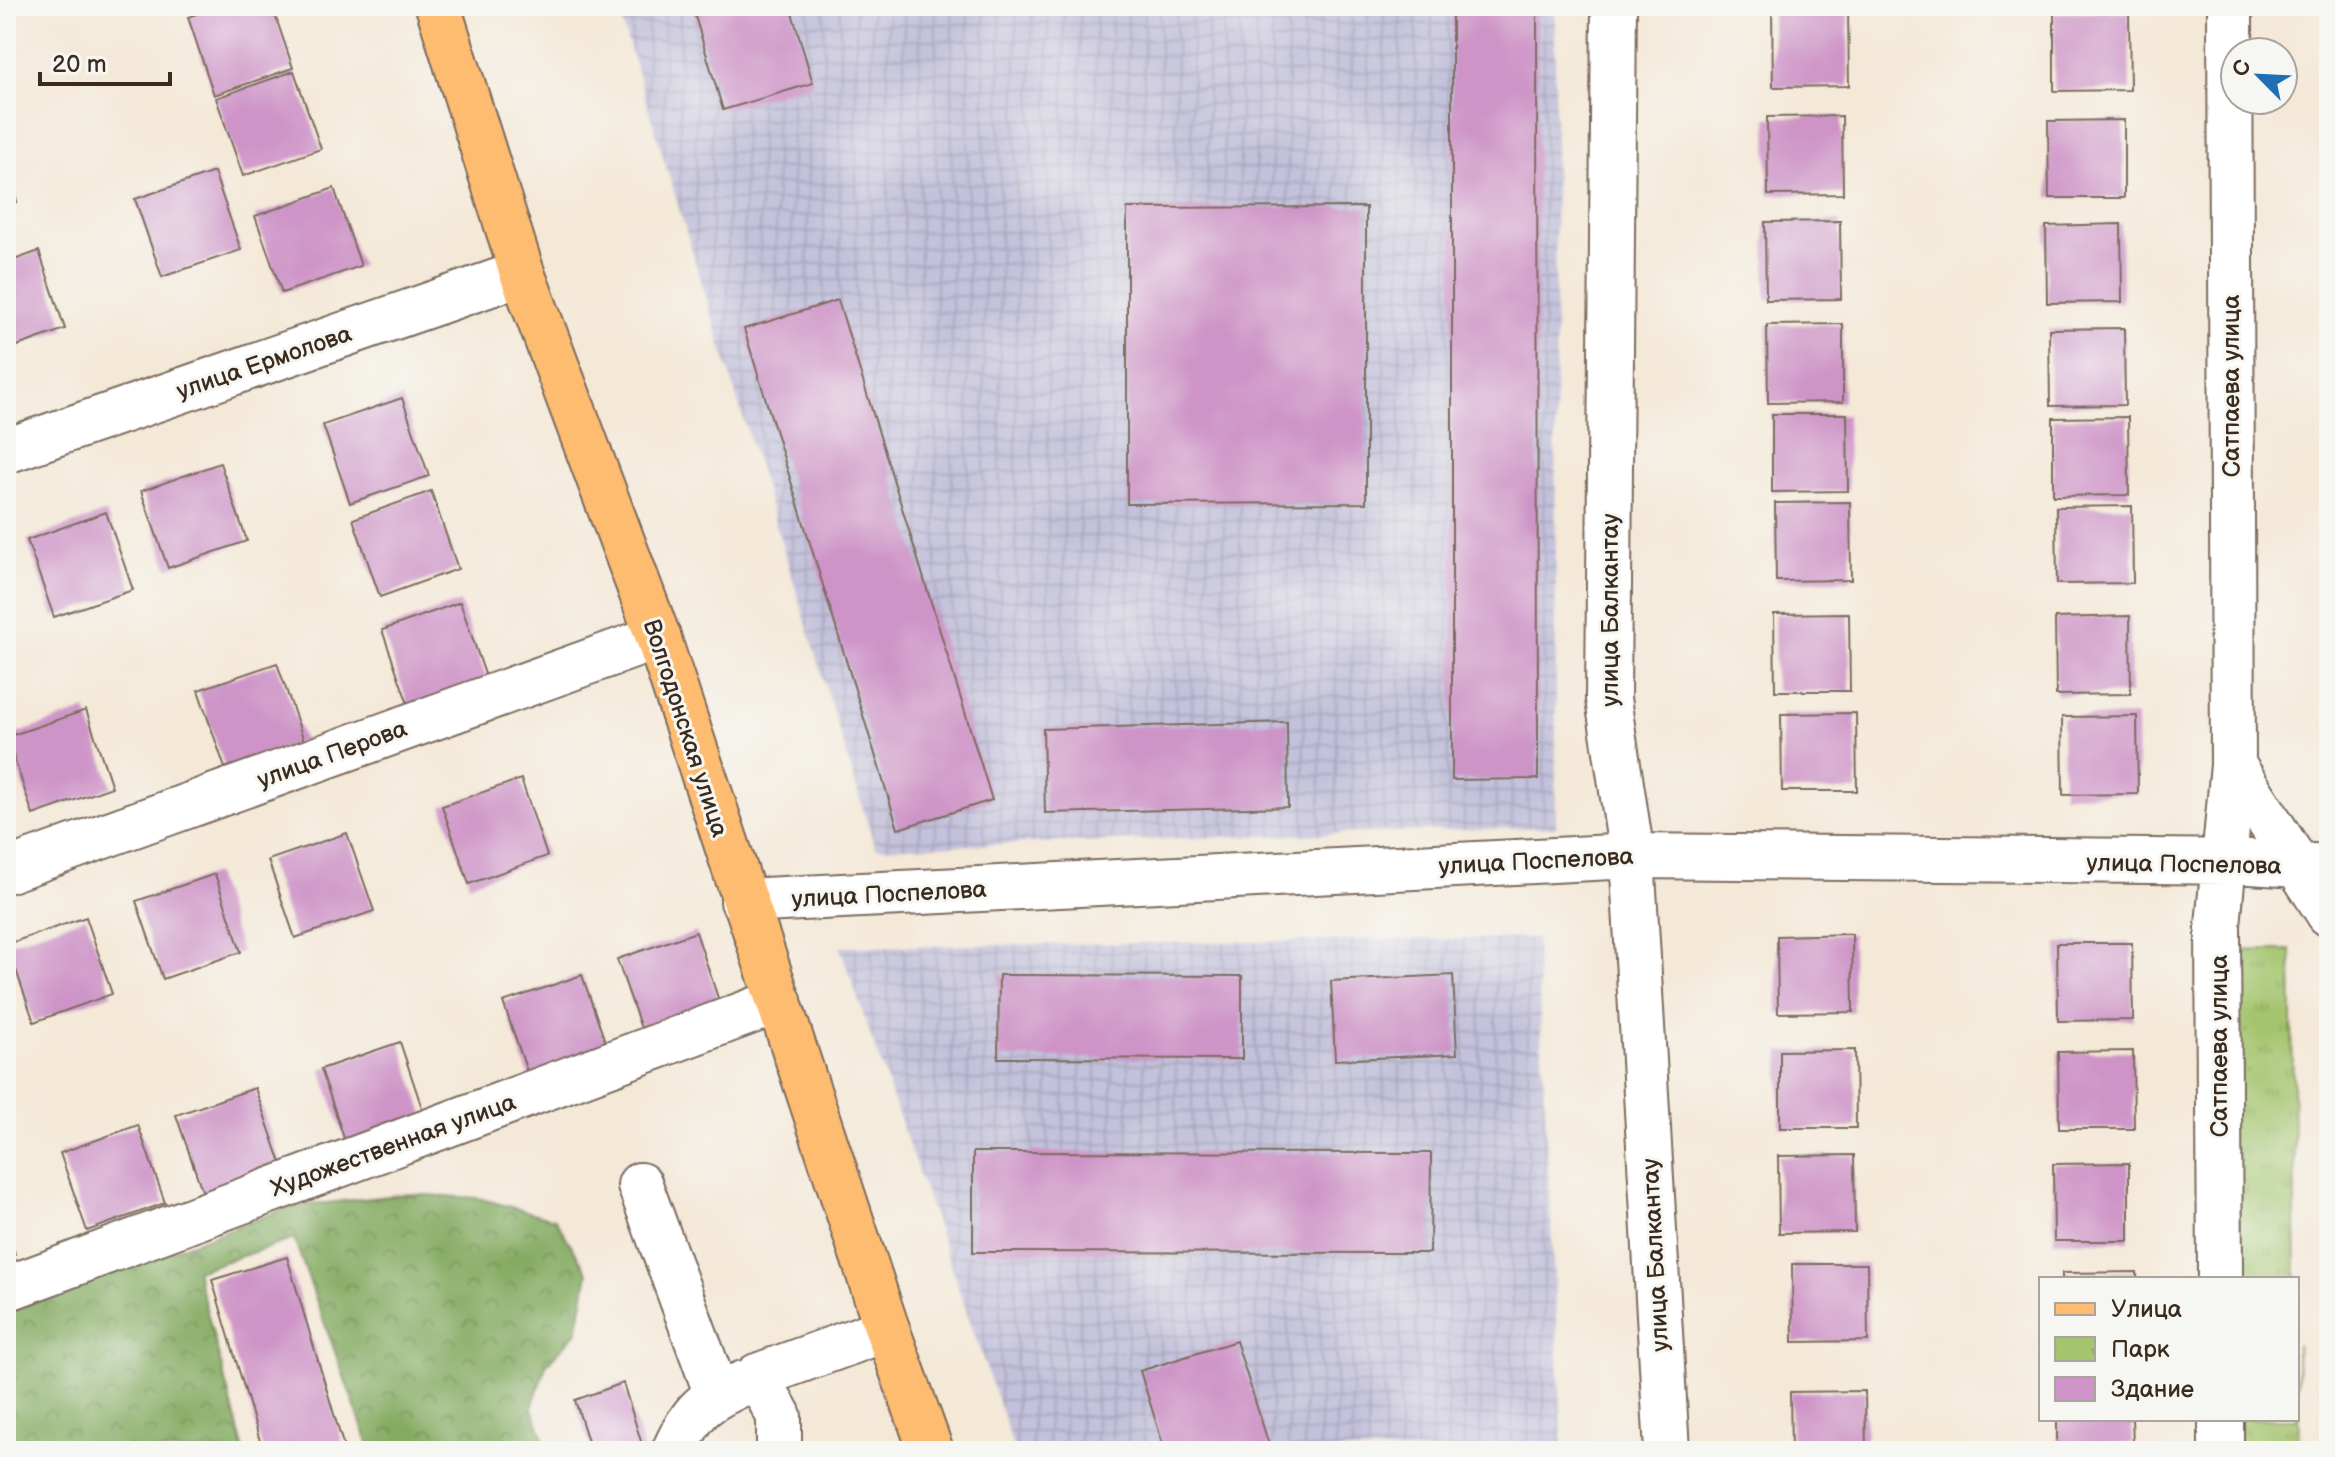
<svg xmlns="http://www.w3.org/2000/svg" width="2335" height="1457" font-family="'Balsamiq Sans',sans-serif">
<style>
.industrial{fill:url(#industrial-grid)}
.forest{fill:url(#forest-crowns);stroke:#5f6a40;stroke-width:2}
.park{fill:url(#park-tufts);stroke:#707846;stroke-width:2}
.building{fill:#ce94c7}
.lines{fill:none;stroke-linecap:round;stroke-linejoin:round}
.minor-casing{stroke:#7c6c5f;stroke-width:48}
.major-casing{stroke:#7c6c5f;stroke-width:48}
.minor{stroke:#fff;stroke-width:44}
.major{stroke:#febc70;stroke-width:44}
.labels{text-anchor:middle;stroke-width:6;stroke-linejoin:round;paint-order:stroke}
.street-label{font-size:24px;fill:#3b2a1e;stroke:#f6f6f2}
</style>
<defs>
<pattern id="industrial-grid" width="8" height="8" patternUnits="userSpaceOnUse" patternTransform="scale(2)"><rect width="8" height="8" fill="#c3c1db"/><path d="M0 4h8M4 0v8" fill="none" stroke="#a8a6bc"/></pattern>
<pattern id="forest-crowns" width="20" height="18" patternUnits="userSpaceOnUse" patternTransform="scale(2)"><rect width="20" height="18" fill="#83aa61"/><path d="M2 6a3 3 0 1 1 6 0M12 15a3 3 0 1 1 6 0" fill="none" stroke="#6c8b4f"/></pattern>
<pattern id="park-tufts" width="24" height="20" patternUnits="userSpaceOnUse" patternTransform="scale(2)"><rect width="24" height="20" fill="#a4c56e"/><path d="M3 7l-1-3M5 7V3M7 7l1-3M15 17l-1-3M17 17v-4M19 17l1-3" fill="none" stroke="#8ea95f"/></pattern>
</defs>
<rect width="100%" height="100%" fill="#f6f6f2"/>
<filter id="ink" filterUnits="userSpaceOnUse"><feTurbulence type="fractalNoise" baseFrequency=".0125" numOctaves="2"/><feDisplacementMap in="SourceGraphic" scale="16" xChannelSelector="R" yChannelSelector="G"/><feConvolveMatrix kernelMatrix="1 2 1 2 8 2 1 2 1" color-interpolation-filters="sRGB"/></filter>
<filter id="wash" filterUnits="userSpaceOnUse"><feTurbulence type="fractalNoise" baseFrequency=".006" numOctaves="4" result="noise"/><feDisplacementMap in="SourceGraphic" scale="32" xChannelSelector="R" yChannelSelector="G"/><feGaussianBlur stdDeviation="1.8" result="paint"/><feColorMatrix in="noise" values="0 0 0 0 0 0 0 0 0 0 0 0 0 0 0 0 0 1.4 0 .05"/><feComposite in="paint" operator="in"/></filter>
<g filter="url(#wash)">
<rect width="100%" height="100%" fill="#f4e8d7"/>
<!-- industrial -->
<path class="industrial" d="M 617,6 L 1555,6 L 1556,827 L 875,848 Z
M 1536,938 L 1563,1451 L 1015,1451 L 840,947 Z"/>
<!-- forest -->
<path class="forest" d="M 408,1194 L 478,1198 L 555,1219 L 588,1273 L 577,1332 L 546,1365 L 532,1408 L 549,1451 L 371,1451 L 294,1239 L 196,1271 L 244,1451 L 6,1451 L 6,1312 L 290,1207 Z"/>
<!-- park -->
<path class="park" d="M 2291,950 L 2296,1279 L 2212,1279 L 2207,951 Z
M 2297,1344 L 2299,1451 L 2215,1451 L 2214,1419 L 2297,1419 Z"/>
<g id="blocks">
<!-- building -->
<path class="building" d="M 219,6 L 272,6 L 293,68 L 214,95 L 188,17 Z
M 692,6 L 790,6 L 813,83 L 723,110 Z
M 1452,6 L 1537,6 L 1538,779 L 1452,780 Z
M 1772,9 L 1848,9 L 1849,86 L 1773,87 Z
M 2129,12 L 2130,90 L 2054,91 L 2054,13 Z
M 294,71 L 321,149 L 243,176 L 216,98 Z
M 1842,116 L 1843,194 L 1768,195 L 1767,117 Z
M 2124,120 L 2124,198 L 2049,198 L 2048,121 Z
M 6,171 L 17,202 L 6,206 Z
M 214,172 L 241,250 L 162,277 L 135,199 Z
M 334,188 L 361,266 L 282,293 L 255,216 Z
M 1366,207 L 1366,503 L 1127,504 L 1127,208 Z
M 1840,221 L 1841,299 L 1766,300 L 1765,222 Z
M 2121,224 L 2122,302 L 2047,303 L 2046,226 Z
M 39,251 L 65,329 L 6,350 L 6,263 Z
M 838,300 L 992,800 L 898,829 L 744,329 Z
M 1843,324 L 1843,402 L 1768,403 L 1767,325 Z
M 2124,328 L 2125,405 L 2050,406 L 2049,329 Z
M 402,398 L 429,476 L 350,503 L 323,425 Z
M 1772,414 L 1847,414 L 1848,491 L 1772,492 Z
M 2128,417 L 2129,495 L 2053,496 L 2053,418 Z
M 220,463 L 247,541 L 168,568 L 141,491 Z
M 431,491 L 458,569 L 380,597 L 353,519 Z
M 1850,502 L 1851,580 L 1776,581 L 1775,503 Z
M 2132,506 L 2133,583 L 2057,584 L 2056,507 Z
M 106,512 L 133,590 L 54,617 L 27,540 Z
M 460,602 L 487,680 L 409,707 L 382,630 Z
M 1849,613 L 1850,691 L 1775,691 L 1774,614 Z
M 2130,616 L 2131,694 L 2056,695 L 2055,618 Z
M 277,663 L 304,741 L 225,768 L 198,690 Z
M 86,710 L 112,787 L 33,815 L 7,737 Z
M 1856,713 L 1857,791 L 1782,791 L 1781,714 Z
M 2137,716 L 2138,794 L 2063,795 L 2062,717 Z
M 1287,722 L 1288,807 L 1045,813 L 1043,729 Z
M 521,779 L 547,856 L 469,884 L 442,806 Z
M 347,833 L 374,911 L 295,938 L 268,860 Z
M 215,874 L 241,952 L 163,979 L 136,901 Z
M 86,917 L 112,994 L 34,1022 L 7,944 Z
M 696,932 L 722,1010 L 644,1037 L 617,959 Z
M 1852,934 L 1853,1012 L 1778,1013 L 1777,936 Z
M 2057,943 L 2132,943 L 2133,1020 L 2058,1021 Z
M 582,975 L 609,1053 L 530,1080 L 503,1002 Z
M 999,975 L 1242,976 L 1242,1059 L 998,1058 Z
M 1453,975 L 1457,1054 L 1335,1060 L 1331,981 Z
M 400,1042 L 426,1120 L 347,1147 L 321,1069 Z
M 1855,1050 L 1856,1128 L 1780,1128 L 1780,1051 Z
M 2133,1051 L 2134,1129 L 2059,1129 L 2058,1052 Z
M 255,1088 L 282,1166 L 203,1193 L 176,1115 Z
M 138,1125 L 165,1203 L 87,1231 L 60,1153 Z
M 973,1152 L 1431,1153 L 1430,1253 L 973,1252 Z
M 1854,1155 L 1855,1232 L 1779,1233 L 1778,1156 Z
M 2129,1163 L 2129,1241 L 2054,1241 L 2053,1164 Z
M 6,1229 L 15,1254 L 6,1257 Z
M 287,1257 L 345,1451 L 263,1451 L 212,1280 Z
M 1792,1264 L 1867,1264 L 1868,1341 L 1793,1342 Z
M 2137,1272 L 2137,1279 L 2062,1279 L 2062,1273 Z
M 1236,1341 L 1271,1451 L 1165,1451 L 1140,1371 Z
M 623,1383 L 644,1451 L 591,1451 L 575,1400 Z
M 1865,1391 L 1866,1451 L 1791,1451 L 1790,1392 Z
M 2057,1419 L 2132,1419 L 2133,1444 L 2057,1445 Z"/>
</g>
</g>
<g filter="url(#ink)">
<use href="#blocks" fill-opacity="0" stroke="#7c6c5f" stroke-width="2"/>
<g class="lines">
<defs>
<path id="minor" d="M 1614,6 L 1608,699 L 1632,856 L 1667,1451
M 6,451 L 522,273
M 2233,765 L 2329,914
M 6,871 L 658,637
M 743,901 L 1632,856 L 2250,862 L 2329,867
M 640,1185 L 717,1395
M 2220,1279 L 2218,925 L 2233,765 L 2230,6
M 6,1289 L 779,1001
M 2221,1419 L 2221,1451
M 674,1451 C 693,1410 703,1401 744,1383
M 779,1451 L 779,1416 L 757,1376 L 887,1329"/>
<path id="major" d="M 438,6 L 522,273 L 658,637 L 887,1329 L 931,1451"/>
</defs>
<!-- minor casing -->
<use href="#minor" class="minor-casing"/>
<!-- major casing -->
<use href="#major" class="major-casing"/>
<!-- minor -->
<use href="#minor" class="minor"/>
<!-- major -->
<use href="#major" class="major"/>
</g>
</g>
<g class="labels">
<!-- street labels -->
<g class="street-label">
<text transform="translate(264 362) rotate(-19)" y="8">улица Ермолова</text>
<text transform="translate(2231 386) rotate(-90)" y="8">Сатпаева улица</text>
<text transform="translate(1610 610) rotate(-90)" y="8">улица Балкантау</text>
<text transform="translate(686 728) rotate(72)" y="8">Волгодонская улица</text>
<text transform="translate(332 754) rotate(-20)" y="8">улица Перова</text>
<text transform="translate(1536 861) rotate(-3)" y="8">улица Поспелова</text>
<text transform="translate(2184 864) rotate(1)" y="8">улица Поспелова</text>
<text transform="translate(889 894) rotate(-3)" y="8">улица Поспелова</text>
<text transform="translate(2219 1046) rotate(-90)" y="8">Сатпаева улица</text>
<text transform="translate(393 1145) rotate(-20)" y="8">Художественная улица</text>
<text transform="translate(1655 1255) rotate(-93)" y="8">улица Балкантау</text>
</g>
</g>
<!-- margin -->
<rect width="2335" height="1457" fill="none" stroke="#f6f6f2" stroke-width="32"/>
<!-- legend -->
<rect x="2039" y="1277" width="260" height="144" fill="#f6f6f2" stroke="#aba49d" stroke-width="2"/>
<rect x="2055" y="1303" width="40" height="12" fill="#febc70" stroke="#aba49d" stroke-width="2"/>
<text x="2111" y="1317" font-size="24" fill="#3b2a1e">Улица</text>
<rect x="2055" y="1337" width="40" height="24" fill="url(#park-tufts)" stroke="#aba49d" stroke-width="2"/>
<text x="2111" y="1357" font-size="24" fill="#3b2a1e">Парк</text>
<rect x="2055" y="1377" width="40" height="24" fill="#ce94c7" stroke="#aba49d" stroke-width="2"/>
<text x="2111" y="1397" font-size="24" fill="#3b2a1e">Здание</text>
<!-- north arrow -->
<g transform="translate(2259 76) rotate(294)"><circle r="38" fill="#f6f6f2" stroke="#aba49d" stroke-width="2"/>
<path d="M0-6L14 30L0 20L-14 30Z" fill="#1f6fb2"/>
<text y="-12" font-size="22" font-weight="bold" text-anchor="middle" fill="#3b2a1e">С</text>
</g>
<!-- scale -->
<path d="M40 72v12h130v-12" fill="none" stroke="#3b2a1e" stroke-width="4"/>
<text x="52" y="72" font-size="24" fill="#3b2a1e" stroke="#f6f6f2" stroke-width="6" paint-order="stroke">20 m</text>
</svg>
